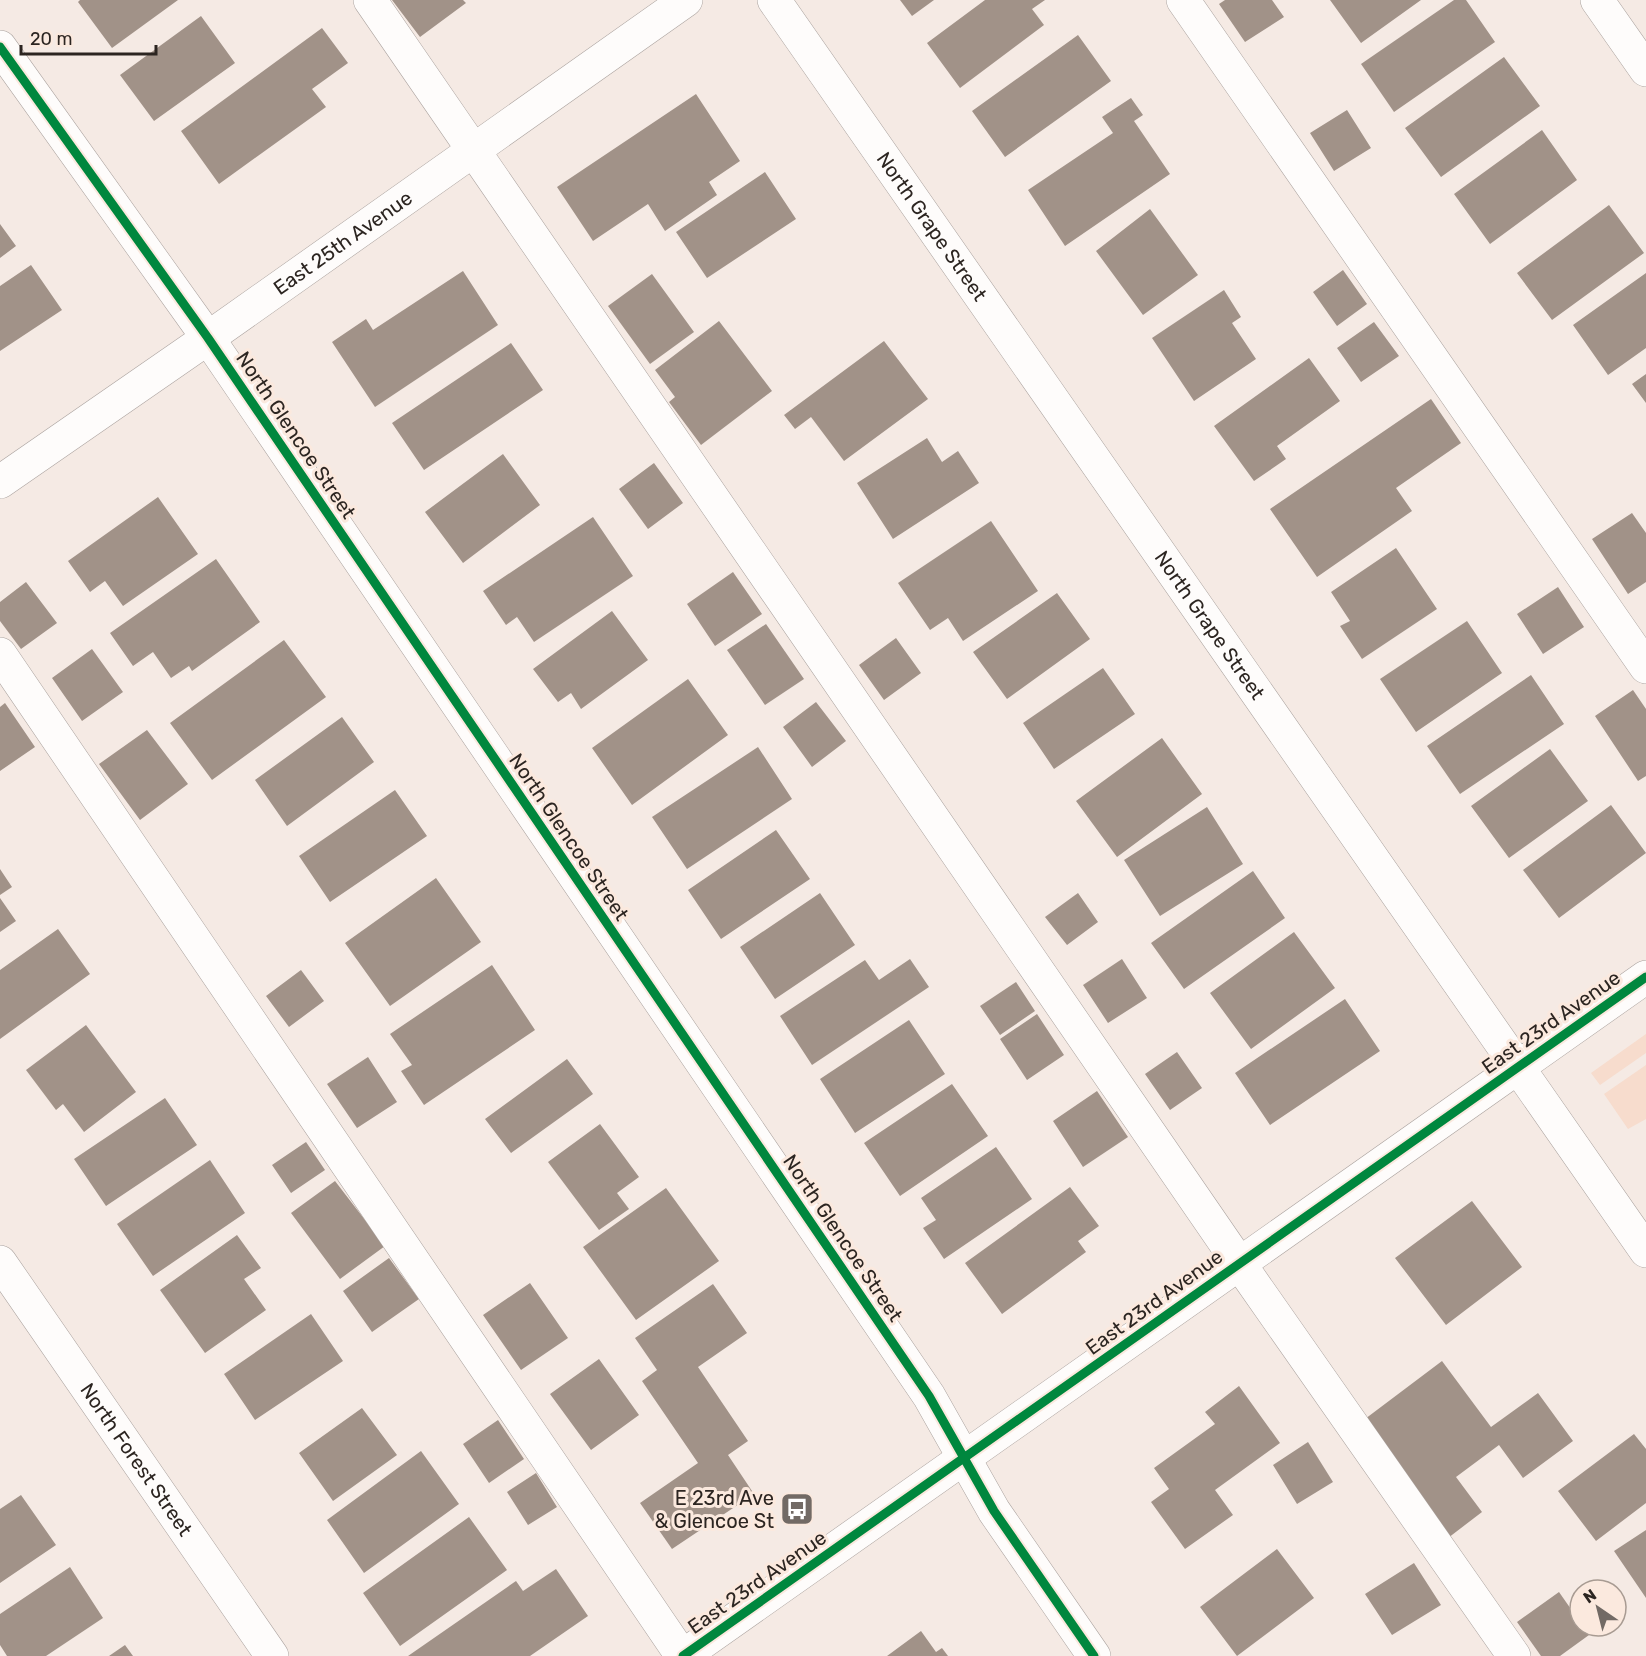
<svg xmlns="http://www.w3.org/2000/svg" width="1646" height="1656" font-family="Rubik,sans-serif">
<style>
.green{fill:#f7dccd}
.building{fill:#a19288}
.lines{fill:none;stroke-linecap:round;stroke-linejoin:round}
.minor-casing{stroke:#aba39f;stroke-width:34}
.minor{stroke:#fefcfb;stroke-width:33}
.cycleway-casing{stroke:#fbe9de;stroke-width:13}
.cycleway{stroke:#00873e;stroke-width:9}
.labels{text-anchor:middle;stroke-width:6;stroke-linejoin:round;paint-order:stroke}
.street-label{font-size:20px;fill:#2c2521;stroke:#fbe9de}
.poi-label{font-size:20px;fill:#2c2521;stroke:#fbe9de;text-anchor:end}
</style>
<rect width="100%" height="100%" fill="#f5eae4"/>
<!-- green -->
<path class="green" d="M 1646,1034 L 1646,1053 L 1600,1085 L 1591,1073 Z
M 1646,1065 L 1646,1119 L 1628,1129 L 1604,1094 Z"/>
<!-- building -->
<path class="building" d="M 80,0 L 178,0 L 112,48 L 78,2 Z
M 392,0 L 463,0 L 466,3 L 420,37 Z
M 900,0 L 934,0 L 912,16 Z
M 985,0 L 1045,0 L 1032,9 L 1044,25 L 960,88 L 927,43 Z
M 1225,0 L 1272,0 L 1284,17 L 1245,42 L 1219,4 Z
M 1330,0 L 1421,0 L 1361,43 Z
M 1454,0 L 1466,0 L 1495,42 L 1394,112 L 1361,64 Z
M 201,16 L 235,63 L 154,121 L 120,75 Z
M 322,28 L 348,63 L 312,89 L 326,107 L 219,184 L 181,131 Z
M 1078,35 L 1111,81 L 1005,157 L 972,111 Z
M 1504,57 L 1540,106 L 1441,177 L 1405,128 Z
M 696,94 L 740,161 L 709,182 L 717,195 L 665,231 L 648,204 L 593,241 L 557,187 Z
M 1131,98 L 1143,115 L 1134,121 L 1170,174 L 1065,246 L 1028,190 L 1113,133 L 1102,117 Z
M 1347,110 L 1371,148 L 1334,171 L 1310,133 Z
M 1542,130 L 1577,180 L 1490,244 L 1454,194 Z
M 765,172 L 796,219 L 707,278 L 676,232 Z
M 1609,205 L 1644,253 L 1552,320 L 1517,273 Z
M 1150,209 L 1198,275 L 1143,315 L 1096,251 Z
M 0,224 L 16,246 L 0,258 Z
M 31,265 L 62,310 L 0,351 L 0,286 Z
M 1343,270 L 1367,304 L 1337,326 L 1313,292 Z
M 463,271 L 498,325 L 375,407 L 332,342 L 366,319 L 373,330 Z
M 1646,273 L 1646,348 L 1608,375 L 1573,325 Z
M 652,274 L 694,332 L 650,364 L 608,306 Z
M 1224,290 L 1241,317 L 1232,323 L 1256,359 L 1194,401 L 1152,338 Z
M 719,321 L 772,391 L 701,445 L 669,402 L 675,397 L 655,370 Z
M 1374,322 L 1399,356 L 1361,382 L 1337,348 Z
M 884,341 L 928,399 L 844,461 L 811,417 L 795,429 L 784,415 Z
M 511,343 L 543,390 L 424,470 L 392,423 Z
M 1309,358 L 1340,401 L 1277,446 L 1286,459 L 1254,481 L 1214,426 Z
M 1646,374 L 1646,403 L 1632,384 Z
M 1431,399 L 1461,443 L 1396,488 L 1412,511 L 1317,577 L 1270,509 Z
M 927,438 L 942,462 L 958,451 L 979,483 L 893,539 L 857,483 Z
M 503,454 L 540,505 L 463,563 L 425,512 Z
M 654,463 L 683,503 L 648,529 L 619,489 Z
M 158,497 L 198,554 L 123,606 L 105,581 L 90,592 L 68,561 Z
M 1632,513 L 1646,533 L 1646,582 L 1628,594 L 1592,539 Z
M 593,517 L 633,576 L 534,642 L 517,617 L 506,625 L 483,591 Z
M 991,521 L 1038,591 L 963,641 L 948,618 L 930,630 L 898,583 Z
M 1396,548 L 1437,609 L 1362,659 L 1340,626 L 1350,621 L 1331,592 Z
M 216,559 L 260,622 L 192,671 L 189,666 L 171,678 L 153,652 L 133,666 L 110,633 Z
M 733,572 L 762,614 L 715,646 L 687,604 Z
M 26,582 L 57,623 L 21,649 L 0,621 L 0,602 Z
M 1558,587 L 1584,627 L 1543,654 L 1517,614 Z
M 1057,593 L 1090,639 L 1007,699 L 973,652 Z
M 612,611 L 648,660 L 581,709 L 571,693 L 558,702 L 533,669 Z
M 1467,621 L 1502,673 L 1416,732 L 1380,679 Z
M 766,624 L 804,679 L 765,705 L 727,650 Z
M 896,638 L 921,673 L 884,700 L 859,665 Z
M 284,640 L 326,697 L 212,780 L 170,723 Z
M 92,649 L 123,692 L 82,721 L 52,678 Z
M 1103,668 L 1135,714 L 1054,769 L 1023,723 Z
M 1531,675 L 1564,724 L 1460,794 L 1427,746 Z
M 688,679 L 728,735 L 632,805 L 592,748 Z
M 1633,690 L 1646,709 L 1646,776 L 1638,781 L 1595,716 Z
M 816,702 L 846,741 L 812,767 L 783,727 Z
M 5,703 L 35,747 L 0,771 L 0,707 Z
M 342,717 L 374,762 L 287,826 L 255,780 Z
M 147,730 L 188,784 L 140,820 L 99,764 Z
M 1162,738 L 1202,794 L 1117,857 L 1076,801 Z
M 758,747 L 792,799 L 687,869 L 652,817 Z
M 1550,749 L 1588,801 L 1509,858 L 1471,806 Z
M 395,790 L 427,836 L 330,902 L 299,856 Z
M 1611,805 L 1646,853 L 1559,918 L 1523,870 Z
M 1207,807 L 1243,864 L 1160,916 L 1124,860 Z
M 776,830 L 810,879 L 721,939 L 688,890 Z
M 0,869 L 12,887 L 0,895 Z
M 1253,871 L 1285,918 L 1184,989 L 1151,943 Z
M 436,878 L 481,942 L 390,1006 L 345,943 Z
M 820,893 L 855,945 L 775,999 L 740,947 Z
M 1078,893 L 1098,922 L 1067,945 L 1045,917 Z
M 0,898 L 16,921 L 0,932 Z
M 58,929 L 90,974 L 0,1039 L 0,970 Z
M 1294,932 L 1335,988 L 1251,1049 L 1210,993 Z
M 910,959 L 929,987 L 812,1065 L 780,1016 L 865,960 L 879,980 Z
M 1122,959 L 1147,998 L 1108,1023 L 1083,985 Z
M 492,965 L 535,1030 L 424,1105 L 401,1071 L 412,1065 L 390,1034 Z
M 301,970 L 324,1001 L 289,1027 L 266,996 Z
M 1016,982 L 1035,1011 L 1000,1035 L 980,1006 Z
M 1345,999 L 1380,1051 L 1270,1125 L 1235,1073 Z
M 1037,1014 L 1064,1055 L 1027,1080 L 1000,1039 Z
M 909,1020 L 945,1074 L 855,1133 L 820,1079 Z
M 86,1025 L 136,1092 L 84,1132 L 63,1104 L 56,1110 L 26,1070 Z
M 1177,1052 L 1202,1088 L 1170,1110 L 1145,1074 Z
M 368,1057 L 397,1102 L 357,1128 L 327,1084 Z
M 567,1059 L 593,1094 L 511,1153 L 485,1119 Z
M 952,1084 L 988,1136 L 900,1196 L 864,1143 Z
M 1097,1091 L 1128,1137 L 1083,1167 L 1053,1121 Z
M 165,1098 L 197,1145 L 106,1206 L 74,1159 Z
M 600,1124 L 639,1177 L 617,1193 L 629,1209 L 599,1230 L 548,1162 Z
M 306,1142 L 325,1170 L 291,1193 L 272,1165 Z
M 996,1147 L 1032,1199 L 944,1259 L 923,1228 L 936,1220 L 921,1198 Z
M 210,1160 L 245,1213 L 153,1276 L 117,1224 Z
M 335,1181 L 385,1246 L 340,1279 L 291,1213 Z
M 1070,1187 L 1099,1226 L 1078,1241 L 1086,1252 L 1002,1314 L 965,1263 Z
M 666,1188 L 719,1261 L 636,1320 L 583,1247 Z
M 1472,1201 L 1522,1267 L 1446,1325 L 1395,1258 Z
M 237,1235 L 261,1268 L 244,1279 L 266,1310 L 205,1353 L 160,1290 Z
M 389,1258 L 419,1299 L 372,1332 L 343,1291 Z
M 530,1283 L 568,1338 L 521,1370 L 483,1315 Z
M 713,1284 L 747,1333 L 698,1367 L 748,1441 L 728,1455 L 754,1494 L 672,1549 L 640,1503 L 698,1463 L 642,1381 L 657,1370 L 635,1338 Z
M 311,1314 L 343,1361 L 255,1420 L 224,1374 Z
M 599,1359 L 639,1415 L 591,1450 L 550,1394 Z
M 1442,1361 L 1491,1427 L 1538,1393 L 1573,1441 L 1523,1478 L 1499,1445 L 1456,1477 L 1482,1512 L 1448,1538 L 1361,1422 Z
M 1239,1386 L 1280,1443 L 1215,1490 L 1233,1515 L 1185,1549 L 1151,1502 L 1169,1489 L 1154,1468 L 1215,1424 L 1205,1412 Z
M 362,1408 L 397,1455 L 333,1501 L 299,1453 Z
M 498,1420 L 524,1459 L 489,1483 L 463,1444 Z
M 1634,1434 L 1646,1449 L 1646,1503 L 1596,1541 L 1558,1491 Z
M 1308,1442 L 1333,1482 L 1297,1504 L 1273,1465 Z
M 421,1451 L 459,1504 L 364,1573 L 327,1520 Z
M 536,1473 L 557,1507 L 528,1525 L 507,1492 Z
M 21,1495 L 56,1545 L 0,1583 L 0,1509 Z
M 469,1517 L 507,1570 L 400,1646 L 363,1593 Z
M 1646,1530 L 1646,1598 L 1614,1551 Z
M 1277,1549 L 1314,1598 L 1237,1656 L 1200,1607 Z
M 1414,1563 L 1441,1605 L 1392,1635 L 1365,1594 Z
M 70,1567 L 103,1618 L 46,1656 L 7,1656 L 0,1645 L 0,1614 Z
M 556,1569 L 588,1616 L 530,1656 L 408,1656 L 516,1581 L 523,1591 Z
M 1559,1592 L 1580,1622 L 1580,1626 L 1589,1635 L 1560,1656 L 1541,1656 L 1517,1622 Z
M 921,1631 L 936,1652 L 942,1648 L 948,1656 L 887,1656 Z
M 125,1645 L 133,1656 L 109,1656 Z"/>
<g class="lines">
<defs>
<g id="minor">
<path d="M 370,0 L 1239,1263 L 1514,1656"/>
<path id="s1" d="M 774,0 L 1646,1251"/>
<path d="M 1183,0 L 1646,667"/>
<path d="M 1597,0 L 1646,70"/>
<path d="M 0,47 L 208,338 L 929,1396 L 994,1511 L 1094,1656"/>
<path id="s2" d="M 0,482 L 208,338 L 686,0"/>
<path d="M 0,654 L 682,1656"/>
<path id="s3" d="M 0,1262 L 272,1656"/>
<path d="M 683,1656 L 1646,977"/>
</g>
</defs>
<!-- minor casing -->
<use href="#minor" class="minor-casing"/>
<!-- minor -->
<use href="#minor" class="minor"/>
<defs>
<path id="cycleway" d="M 0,47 L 208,338 L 929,1396 L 994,1511 L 1094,1656
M 683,1656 L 1646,977"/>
</defs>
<!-- cycleway casing -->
<use href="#cycleway" class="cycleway-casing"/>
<!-- cycleway -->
<use href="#cycleway" class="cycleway"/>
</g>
<!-- icons -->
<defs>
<symbol id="bus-square" viewBox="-11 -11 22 22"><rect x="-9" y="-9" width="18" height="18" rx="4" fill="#726a65" stroke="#fbe9de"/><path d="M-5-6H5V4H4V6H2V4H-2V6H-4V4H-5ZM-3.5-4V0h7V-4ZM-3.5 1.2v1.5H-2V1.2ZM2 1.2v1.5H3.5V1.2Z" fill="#fff"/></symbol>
</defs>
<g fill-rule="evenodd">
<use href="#bus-square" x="778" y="1490" width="38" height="38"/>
</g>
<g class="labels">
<!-- street labels -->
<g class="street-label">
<text dy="7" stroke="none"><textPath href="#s1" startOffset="276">North Grape Street</textPath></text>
<text dy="7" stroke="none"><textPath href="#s2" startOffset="418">East 25th Avenue</textPath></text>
<text transform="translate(296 435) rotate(56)" y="7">North Glencoe Street</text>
<text dy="7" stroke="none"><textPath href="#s1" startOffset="762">North Grape Street</textPath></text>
<text transform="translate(569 837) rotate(56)" y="7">North Glencoe Street</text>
<text transform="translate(1551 1022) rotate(-35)" y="7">East 23rd Avenue</text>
<text transform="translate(843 1238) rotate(56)" y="7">North Glencoe Street</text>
<text transform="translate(1154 1302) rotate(-36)" y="7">East 23rd Avenue</text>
<text dy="7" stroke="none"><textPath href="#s3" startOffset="240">North Forest Street</textPath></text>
<text transform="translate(757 1582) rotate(-35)" y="7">East 23rd Avenue</text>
</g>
<!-- poi labels -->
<g class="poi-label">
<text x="774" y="1505">E 23rd Ave<tspan x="774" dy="23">&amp; Glencoe St</tspan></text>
</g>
</g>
<!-- north arrow -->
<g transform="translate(1598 1608) rotate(325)"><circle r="28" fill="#fbe9de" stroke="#a89b92" stroke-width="1.5"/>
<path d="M0-4.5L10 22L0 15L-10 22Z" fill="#726a65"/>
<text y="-9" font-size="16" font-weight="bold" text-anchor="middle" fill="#2c2521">N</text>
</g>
<!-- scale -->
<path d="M21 45v9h135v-9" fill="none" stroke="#2c2521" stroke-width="3"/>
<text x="30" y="45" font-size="18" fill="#2c2521" stroke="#fbe9de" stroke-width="4.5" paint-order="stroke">20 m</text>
</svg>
